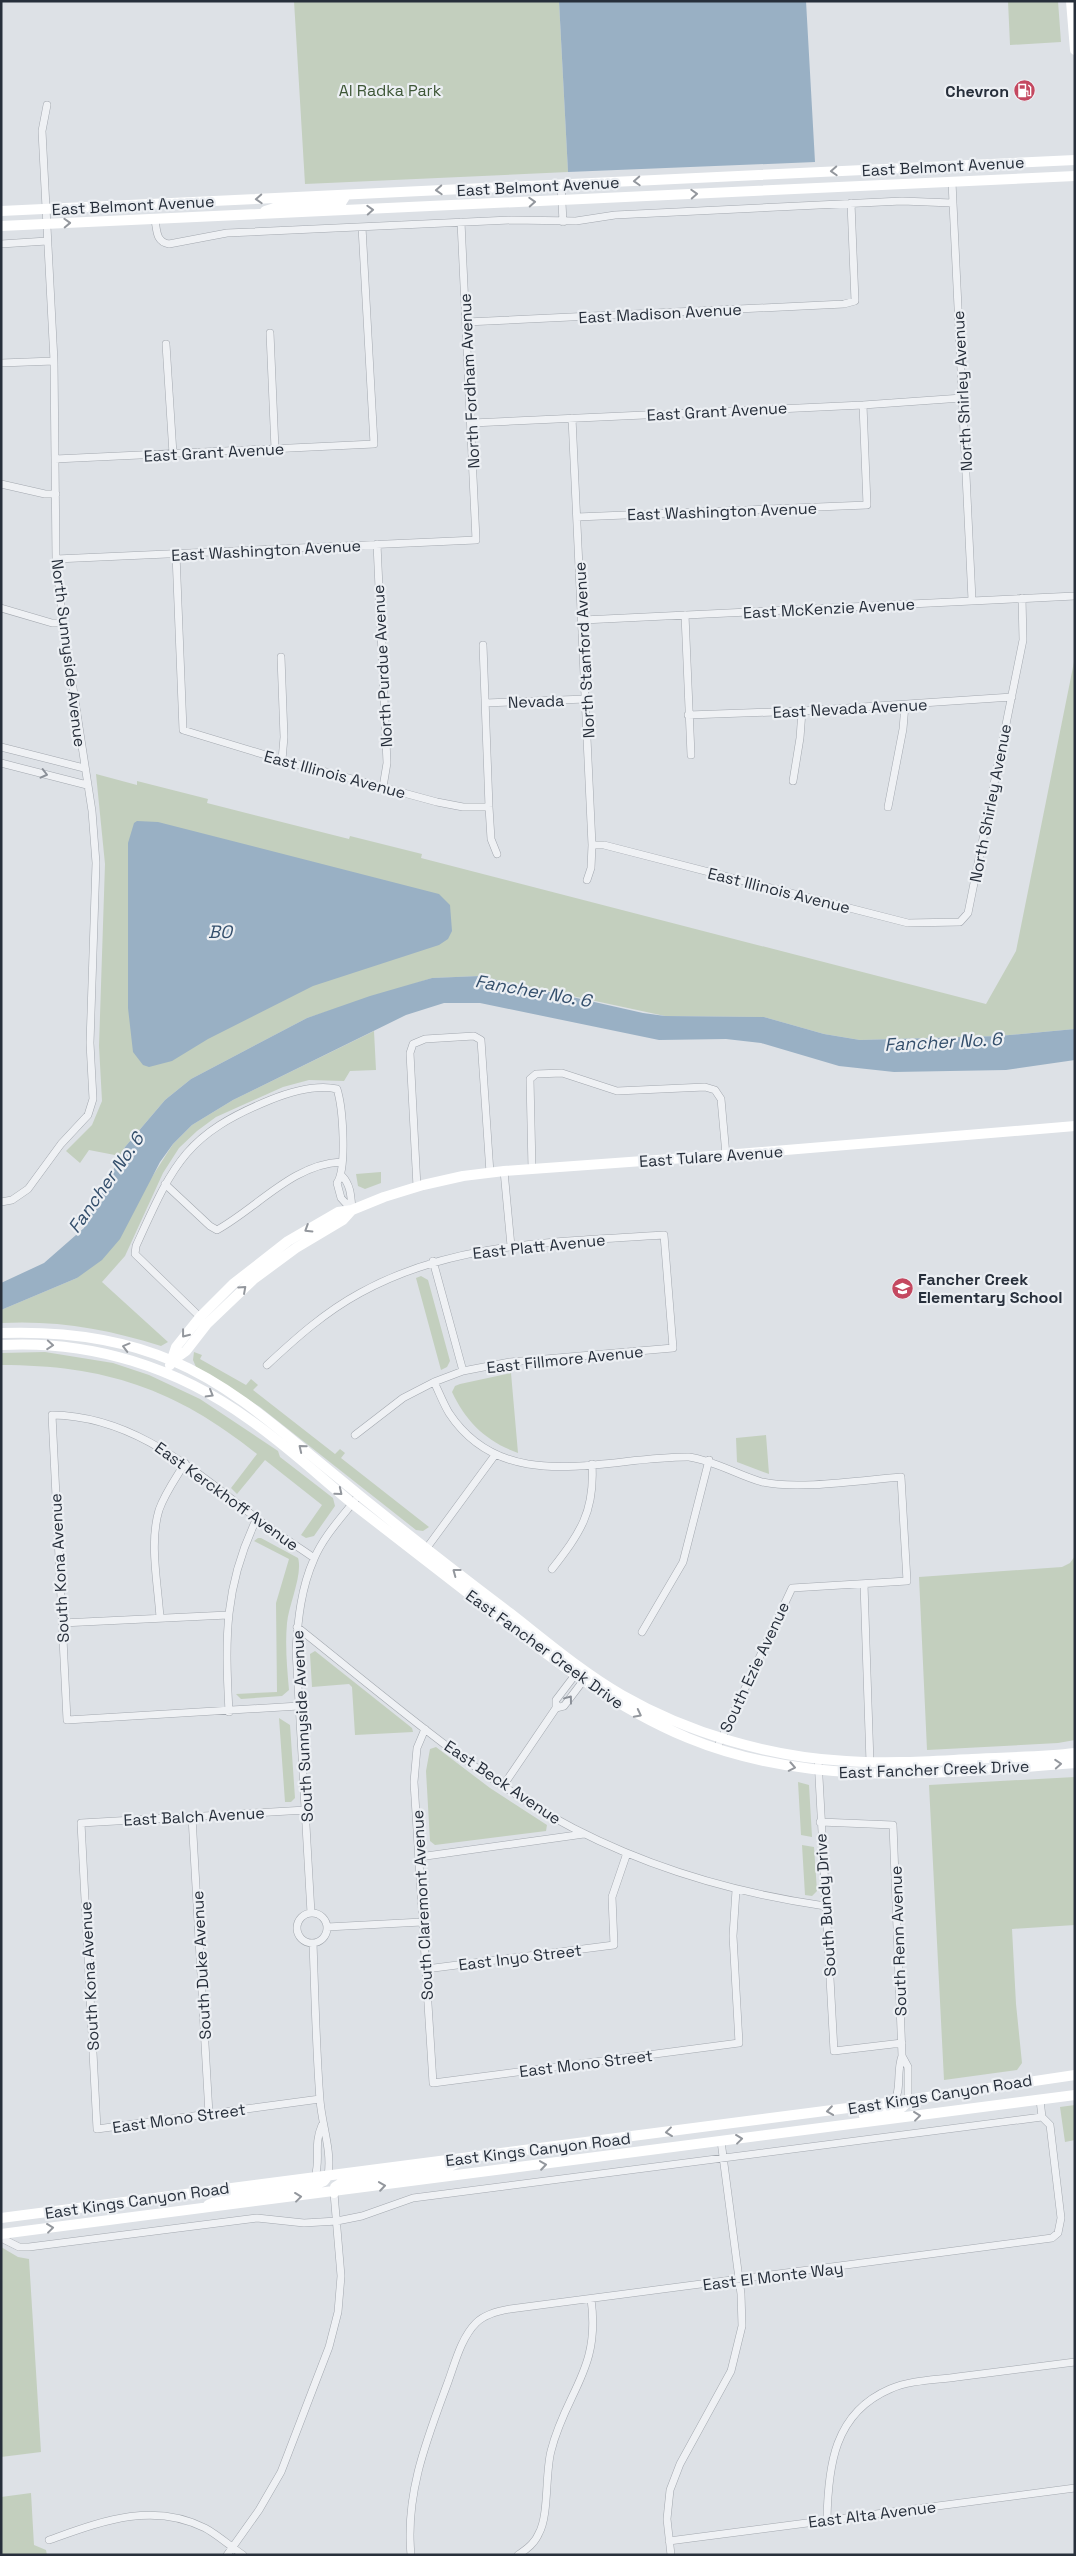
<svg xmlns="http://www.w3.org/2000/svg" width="1076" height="2556" font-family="'Space Grotesk',sans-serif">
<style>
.green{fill:#c3cfbe}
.water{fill:#99b0c4}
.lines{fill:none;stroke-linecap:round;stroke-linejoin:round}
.street-casing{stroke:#a3a8af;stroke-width:8}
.street{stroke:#eff1f4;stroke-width:7}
.secondary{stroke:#fff;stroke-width:10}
.oneway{stroke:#93979d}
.oneway2{stroke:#8b9098}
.labels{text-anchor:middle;stroke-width:4.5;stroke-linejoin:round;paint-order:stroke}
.park-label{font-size:16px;fill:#3d5636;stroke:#eceff3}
.poi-label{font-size:16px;font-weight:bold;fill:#272f3b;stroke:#eceff3;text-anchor:end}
.street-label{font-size:16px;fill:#272f3b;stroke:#eceff3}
.water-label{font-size:18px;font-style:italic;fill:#344f6c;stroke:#eceff3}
</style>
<rect width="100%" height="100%" fill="#dde1e6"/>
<!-- green -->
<path class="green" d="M 294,1 L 559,1 L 568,172 L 305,184 Z
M 1008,1 L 1058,1 L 1061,42 L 1010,45 Z
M 1075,657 L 1075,1029 L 999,1036 L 860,1040 L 824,1034 L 764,1017 L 665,1016 L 479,976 L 432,978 L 307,1018 L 191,1079 L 165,1100 L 125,1147 L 120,1156 L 89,1150 L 80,1163 L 66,1151 L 92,1125 L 102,1101 L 99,1046 L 105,864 L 96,774 L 137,785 L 137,781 L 208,799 L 207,803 L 349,839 L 350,836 L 422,854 L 421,858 L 986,1004 L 1016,951 Z
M 374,1031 L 376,1070 L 350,1071 L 344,1081 L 309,1080 L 283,1087 L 216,1117 L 197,1131 L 179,1148 L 163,1173 L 125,1256 L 102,1282 L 168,1342 L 161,1346 C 108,1329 56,1320 1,1323 L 1,1310 L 77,1278 L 148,1183 L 173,1144 L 192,1125 L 233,1100 Z
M 381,1172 L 381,1183 L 365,1189 L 358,1186 L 356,1174 Z
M 421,1276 L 428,1280 L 450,1361 L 447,1367 L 441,1370 L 416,1278 Z
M 45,1352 L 113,1363 L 149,1375 L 200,1399 L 278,1451 L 280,1457 L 333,1498 L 335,1506 L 314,1536 L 306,1538 L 301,1535 L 322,1505 L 265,1460 L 237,1494 L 231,1488 L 257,1454 C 176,1389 105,1365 1,1365 L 1,1353 Z
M 194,1352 L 202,1355 L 200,1359 L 246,1385 L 251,1379 L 258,1385 L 253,1390 L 335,1454 L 340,1449 L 345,1453 L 341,1458 L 429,1527 L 423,1531 L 416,1530 L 260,1407 L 196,1367 L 193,1360 Z
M 511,1373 L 518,1453 C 487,1442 466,1422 452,1392 L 455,1386 L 460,1384 Z
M 766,1435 L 769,1474 L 737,1462 L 736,1438 Z
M 258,1538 L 261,1538 L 298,1558 C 303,1574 289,1604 287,1623 C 285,1645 287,1668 289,1690 L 282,1696 L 241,1699 L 236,1694 L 277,1692 L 276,1603 L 289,1559 L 254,1541 Z
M 1075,1556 L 1075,1740 L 1058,1743 L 927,1750 L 919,1577 L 1062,1567 L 1070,1563 Z
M 315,1651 L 412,1728 L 413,1732 L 355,1735 L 352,1687 L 349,1684 L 312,1687 L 310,1654 Z
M 279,1718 L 290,1725 L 295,1798 L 291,1802 L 285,1802 Z
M 436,1747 L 490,1788 L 547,1825 L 546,1831 L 435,1845 L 430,1841 L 426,1771 L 430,1749 Z
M 1075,1777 L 1075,1925 L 1012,1929 L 1016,2004 L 1022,2063 L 1017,2070 L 944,2080 L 929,1785 Z
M 798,1782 L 809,1785 L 812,1837 L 801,1835 Z
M 802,1845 L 814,1847 L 817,1891 L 812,1896 L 805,1895 Z
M 1075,2105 L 1075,2140 L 1065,2142 L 1060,2107 Z
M 1,2247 L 18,2257 L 29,2259 L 41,2452 L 1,2457 Z
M 31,2493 L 34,2545 L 46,2550 L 47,2555 L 1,2555 L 1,2497 Z"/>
<!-- water -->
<path class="water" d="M 559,1 L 806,1 L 815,162 L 568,172 Z
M 137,821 L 158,822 L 439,894 L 450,905 L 452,931 L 448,939 L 439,945 L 313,986 L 208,1039 L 172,1061 L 149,1067 L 143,1065 L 133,1052 L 128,1008 L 128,843 L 134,823 Z
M 479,976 L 643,1013 L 665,1016 L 764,1017 L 824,1034 L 860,1040 L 999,1036 L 1075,1029 L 1075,1060 L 1006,1070 L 894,1072 L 839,1066 L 761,1043 L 726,1039 L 659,1040 L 480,1003 L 444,1003 L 406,1015 L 233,1100 L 192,1125 L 173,1144 L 160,1162 L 120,1239 L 102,1260 L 77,1278 L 1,1310 L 1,1283 L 44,1263 L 84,1228 L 125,1147 L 165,1100 L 191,1079 L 307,1018 L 370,996 L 432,978 Z"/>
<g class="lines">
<defs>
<path id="street" d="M 952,182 L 972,600
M 561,184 L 563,222
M 155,220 C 157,231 156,242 169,244 L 227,233 L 511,220 L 576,221 L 615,215 L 902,201 L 952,203
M 1,244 L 47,241
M 466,322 L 844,304 L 855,301 L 851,203
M 270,333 L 275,449
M 166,344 L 173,454
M 1,363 L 54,361
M 572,418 L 592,845 L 591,868 L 587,880
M 472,423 L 863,405 L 962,398
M 55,459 L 374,444 L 362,227
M 1,484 L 45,494 L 56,494
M 577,517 L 867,505 L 863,405
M 377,544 L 387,763 L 383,787
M 176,554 L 183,730 L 282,760 L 437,802 L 463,807 L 489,807
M 56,559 L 476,540 L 461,222
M 1,608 L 52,623 L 63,623
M 685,615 L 691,755
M 583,620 L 1075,596
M 483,645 L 489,807 L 491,839 L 497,854
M 281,657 L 284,737 L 282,760
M 486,703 L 586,699
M 688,715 L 802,711 L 1012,697
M 1,747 L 84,768
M 1,763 L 87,785
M 793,781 L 800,738 L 802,711
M 888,807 L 903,729 L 905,705
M 592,845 L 604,845 L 908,923 L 960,922 L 968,913 L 1023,640 L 1022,598
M 532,1169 L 530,1079 L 536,1074 L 562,1073 L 617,1091 L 705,1087 L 715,1090 L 721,1099 L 726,1155
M 504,1171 L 511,1246
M 342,1176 C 351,1185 351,1197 352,1210
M 165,1184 L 210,1226 L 217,1230 C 257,1208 293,1164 341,1162
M 417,1187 L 410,1053 L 413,1044 L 425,1039 L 474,1036 L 481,1040 L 490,1173
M 1,1202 L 12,1200 L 28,1189 L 61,1144 L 88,1115 L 93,1099 L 90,1043 L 96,863 L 92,811 L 63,623 L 56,559 L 54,361 L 42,131 L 47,105
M 433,1261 L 463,1371
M 200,1317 L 135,1254 L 136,1246 C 173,1165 184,1135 270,1100 C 290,1092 315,1084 337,1089 C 343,1108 347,1168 337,1183 L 341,1198 L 352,1210
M 267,1365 C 296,1338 325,1312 360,1293 C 454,1241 560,1242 664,1235 L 673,1348 L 510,1362 L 463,1371 L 434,1382 L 403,1398 L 355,1435
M 434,1382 C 439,1392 443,1403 449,1413 C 505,1498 607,1456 689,1457 C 716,1461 737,1475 762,1482 C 798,1490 863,1480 901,1477 L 907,1581 L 792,1588 L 717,1748
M 426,1549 L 495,1455
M 552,1569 C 580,1533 595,1512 592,1464
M 864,1584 L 870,1763
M 160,1618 C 158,1584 149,1543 159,1510 C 165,1493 176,1478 185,1463
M 62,1623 L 228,1615
M 297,1627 C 379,1692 459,1762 549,1815 C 635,1864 728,1892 825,1906
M 642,1632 L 683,1562 L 709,1460
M 575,1675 L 556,1700 L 556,1708 L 564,1706 L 583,1681
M 299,1706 L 67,1720 L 52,1415 C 134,1416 193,1470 255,1517 C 274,1532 294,1544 314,1558
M 229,1712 C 225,1638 224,1586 257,1518
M 425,1729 L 417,1748 L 414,1782 L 433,2083 L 739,2043 L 733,1936 L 736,1890
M 818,1759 L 834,2051 L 902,2043
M 503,1786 L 556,1708
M 306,1810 L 81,1823 L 97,2129 L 320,2099
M 192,1817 L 209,2114
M 820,1822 L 893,1825 L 902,2056 L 908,2067 L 908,2100
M 419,1857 L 584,1834
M297 1928a15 15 0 1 1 30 0a15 15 0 1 1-30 0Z
M 311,1913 L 296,1650 C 298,1619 301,1588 314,1559 C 324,1535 344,1515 359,1495
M 327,1927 L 422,1922
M 313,1943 C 315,1996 316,2048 320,2100 C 322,2126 332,2150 328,2176
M 426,1969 L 614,1945 L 612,1897 L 627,1853
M 1040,2100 L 1042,2117
M 894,2102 C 902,2089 896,2072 902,2056
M 315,2177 C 321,2158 313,2146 322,2125
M 1,2238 L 19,2247 L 29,2247 L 257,2218 L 304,2223 L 337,2221 L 362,2216 L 413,2198 L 1042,2117
M 827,2520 C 828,2466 834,2413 890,2389 C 910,2380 936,2380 957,2377 C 997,2372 1036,2367 1075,2362
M 49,2540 C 100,2522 152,2501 205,2528 C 218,2535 230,2546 243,2555
M 669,2541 L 1075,2488
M 227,2555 L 259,2510 L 281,2472 L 329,2347 L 338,2312 L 341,2276 L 334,2193
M 411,2555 C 405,2493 427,2439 448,2382 C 455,2363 461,2338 476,2323 C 485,2314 498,2311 510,2309 L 1052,2238 L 1058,2233 L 1061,2218 L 1050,2125 L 1042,2117
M 518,2555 C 527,2549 535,2543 539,2533 C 549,2515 545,2474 551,2451 C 566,2391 601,2370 591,2299
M 671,2555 L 667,2519 L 670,2490 L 680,2464 L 731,2371 L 742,2326 L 741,2294 L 721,2141"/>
</defs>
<!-- street casing -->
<use href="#street" class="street-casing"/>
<!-- street -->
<use href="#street" class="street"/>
<!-- secondary -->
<path class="secondary" d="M 1071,1 L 1075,50
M 1,211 L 1075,160
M 265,211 L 281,206 L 341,203 L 346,195
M 1,226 L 1075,176
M 1,1333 C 58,1331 120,1338 173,1361 C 232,1386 281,1431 330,1471 C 389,1520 449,1567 510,1613 C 546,1641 582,1672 622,1695 C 688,1733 770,1757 846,1761 C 888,1764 930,1761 972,1759 C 1006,1757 1041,1757 1075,1753
M 1,1345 C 91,1340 177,1367 250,1420 C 286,1445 319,1476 353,1504 C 399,1540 445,1575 491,1611 C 553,1660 614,1707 688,1738 C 812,1789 945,1773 1075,1763
M 172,1361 L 186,1351 L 207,1324 L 254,1279 L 296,1248 L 343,1220 L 352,1210
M 170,1365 L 176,1347 L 200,1317 L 233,1284 L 288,1241 L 338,1212 L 352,1210 L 384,1197 L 423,1185 L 463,1176 L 504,1171 L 726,1155 L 1075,1126
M 864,2116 C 879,2114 901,2115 908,2100
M 334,2193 L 335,2187 L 343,2182 L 444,2169 L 457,2163
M 208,2205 L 223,2198 L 314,2185 L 324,2181 L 328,2176
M 1,2218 L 894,2102 L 1075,2075
M 1,2234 L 1075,2095"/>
</g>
<!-- one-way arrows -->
<defs><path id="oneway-chevron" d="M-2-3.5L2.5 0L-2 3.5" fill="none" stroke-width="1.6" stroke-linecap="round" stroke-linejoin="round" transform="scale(1.25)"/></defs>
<g class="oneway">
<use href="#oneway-chevron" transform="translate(834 171) rotate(177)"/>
<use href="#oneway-chevron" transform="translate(637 181) rotate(177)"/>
<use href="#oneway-chevron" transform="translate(439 190) rotate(177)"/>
<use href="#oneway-chevron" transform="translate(694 194) rotate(-3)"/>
<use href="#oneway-chevron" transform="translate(259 199) rotate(177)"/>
<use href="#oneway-chevron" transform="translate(532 202) rotate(-3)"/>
<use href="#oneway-chevron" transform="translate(370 210) rotate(-3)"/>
<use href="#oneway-chevron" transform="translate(67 223) rotate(-2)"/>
<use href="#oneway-chevron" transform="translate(308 1229) rotate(148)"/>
<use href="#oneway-chevron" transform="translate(243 1289) rotate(-42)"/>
<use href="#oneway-chevron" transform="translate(185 1334) rotate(128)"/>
<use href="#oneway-chevron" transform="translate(50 1345) rotate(4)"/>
<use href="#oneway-chevron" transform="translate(126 1347) rotate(-165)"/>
<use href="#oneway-chevron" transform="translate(210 1394) rotate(30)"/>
<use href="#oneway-chevron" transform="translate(302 1448) rotate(-141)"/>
<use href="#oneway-chevron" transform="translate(339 1492) rotate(39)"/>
<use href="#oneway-chevron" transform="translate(456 1572) rotate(-143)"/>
<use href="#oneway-chevron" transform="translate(638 1714) rotate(27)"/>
<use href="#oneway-chevron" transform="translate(1058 1764) rotate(-4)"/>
<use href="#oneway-chevron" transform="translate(792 1767) rotate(11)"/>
<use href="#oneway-chevron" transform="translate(830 2111) rotate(172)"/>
<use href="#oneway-chevron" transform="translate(917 2116) rotate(-7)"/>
<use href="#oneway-chevron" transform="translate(669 2132) rotate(173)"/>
<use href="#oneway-chevron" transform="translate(739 2139) rotate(-7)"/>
<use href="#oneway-chevron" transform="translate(543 2165) rotate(-8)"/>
<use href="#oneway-chevron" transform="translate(382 2186) rotate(-8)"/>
<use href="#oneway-chevron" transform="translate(298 2197) rotate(-7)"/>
<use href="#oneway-chevron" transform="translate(50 2228) rotate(-7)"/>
</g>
<g class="oneway2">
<use href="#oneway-chevron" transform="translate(44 774) rotate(14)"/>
<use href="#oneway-chevron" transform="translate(569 1699) rotate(-53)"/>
</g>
<!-- icons -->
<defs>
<symbol id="fuel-disc" viewBox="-11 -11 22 22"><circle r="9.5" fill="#c44860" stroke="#eceff3"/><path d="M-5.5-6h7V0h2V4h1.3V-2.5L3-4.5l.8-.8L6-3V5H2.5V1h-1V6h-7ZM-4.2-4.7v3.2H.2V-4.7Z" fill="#fff"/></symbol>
<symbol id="school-disc" viewBox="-11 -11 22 22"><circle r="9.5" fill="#c44860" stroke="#eceff3"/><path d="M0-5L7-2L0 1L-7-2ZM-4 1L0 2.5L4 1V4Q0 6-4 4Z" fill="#fff"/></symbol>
</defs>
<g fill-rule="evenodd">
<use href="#fuel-disc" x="1012" y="78" width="25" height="25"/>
<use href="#school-disc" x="890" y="1276" width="25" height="25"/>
</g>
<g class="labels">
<!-- park labels -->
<g class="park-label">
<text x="390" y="96">Al Radka Park</text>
</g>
<!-- poi labels -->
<g class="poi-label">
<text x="1009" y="97">Chevron</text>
<text x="918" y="1285" text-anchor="start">Fancher Creek<tspan x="918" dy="18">Elementary School</tspan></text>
</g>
<!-- street labels -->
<g class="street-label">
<text transform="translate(943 166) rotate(-3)" y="6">East Belmont Avenue</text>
<text transform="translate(538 186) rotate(-3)" y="6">East Belmont Avenue</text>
<text transform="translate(133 205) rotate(-3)" y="6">East Belmont Avenue</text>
<text transform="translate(660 313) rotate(-3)" y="6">East Madison Avenue</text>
<text transform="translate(469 381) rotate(-93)" y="6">North Fordham Avenue</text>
<text transform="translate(962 391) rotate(-93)" y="6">North Shirley Avenue</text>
<text transform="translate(717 411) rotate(-3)" y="6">East Grant Avenue</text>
<text transform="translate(214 452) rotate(-3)" y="6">East Grant Avenue</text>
<text transform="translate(722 511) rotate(-2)" y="6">East Washington Avenue</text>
<text transform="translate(266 550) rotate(-3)" y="6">East Washington Avenue</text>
<text transform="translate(829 608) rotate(-3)" y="6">East McKenzie Avenue</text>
<text transform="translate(584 650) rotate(-93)" y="6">North Stanford Avenue</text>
<text transform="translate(69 653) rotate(83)" y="6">North Sunnyside Avenue</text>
<text transform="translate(382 666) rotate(-93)" y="6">North Purdue Avenue</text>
<text transform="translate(536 701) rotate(-2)" y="6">Nevada</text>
<text transform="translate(850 708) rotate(-3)" y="6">East Nevada Avenue</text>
<text transform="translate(335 774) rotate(15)" y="6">East Illinois Avenue</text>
<text transform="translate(990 803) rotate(-79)" y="6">North Shirley Avenue</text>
<text transform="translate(779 890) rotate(14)" y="6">East Illinois Avenue</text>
<text transform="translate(711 1156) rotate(-4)" y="6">East Tulare Avenue</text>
<text transform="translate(539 1246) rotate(-6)" y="6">East Platt Avenue</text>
<text transform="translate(565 1359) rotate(-6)" y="6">East Fillmore Avenue</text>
<text transform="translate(227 1496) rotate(36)" y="6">East Kerckhoff Avenue</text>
<text transform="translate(59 1568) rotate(-93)" y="6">South Kona Avenue</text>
<text transform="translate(545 1649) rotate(36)" y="6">East Fancher Creek Drive</text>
<text transform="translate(754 1667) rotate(-65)" y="6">South Ezie Avenue</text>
<text transform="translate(302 1726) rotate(-93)" y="6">South Sunnyside Avenue</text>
<text transform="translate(934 1769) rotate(-2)" y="6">East Fancher Creek Drive</text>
<text transform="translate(503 1782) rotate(34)" y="6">East Beck Avenue</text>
<text transform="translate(194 1816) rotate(-3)" y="6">East Balch Avenue</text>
<text transform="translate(422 1905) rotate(-93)" y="6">South Claremont Avenue</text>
<text transform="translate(825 1905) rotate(-94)" y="6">South Bundy Drive</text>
<text transform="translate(898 1941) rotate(-92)" y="6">South Renn Avenue</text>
<text transform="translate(520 1957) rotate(-7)" y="6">East Inyo Street</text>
<text transform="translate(201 1965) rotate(-93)" y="6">South Duke Avenue</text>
<text transform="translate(89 1976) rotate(-93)" y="6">South Kona Avenue</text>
<text transform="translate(586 2063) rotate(-7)" y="6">East Mono Street</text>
<text transform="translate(940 2094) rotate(-9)" y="6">East Kings Canyon Road</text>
<text transform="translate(179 2118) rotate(-8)" y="6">East Mono Street</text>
<text transform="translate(538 2149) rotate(-7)" y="6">East Kings Canyon Road</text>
<text transform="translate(137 2200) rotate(-8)" y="6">East Kings Canyon Road</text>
<text transform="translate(773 2276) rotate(-7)" y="6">East El Monte Way</text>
<text transform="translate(872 2514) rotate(-7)" y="6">East Alta Avenue</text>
</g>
<!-- water labels -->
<g class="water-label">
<text x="220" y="938">BO</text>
<text transform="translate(533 991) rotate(10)" y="6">Fancher No. 6</text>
<text transform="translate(943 1042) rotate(-3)" y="6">Fancher No. 6</text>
<text transform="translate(106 1183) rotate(-55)" y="6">Fancher No. 6</text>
</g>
</g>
<!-- border -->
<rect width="1076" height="2556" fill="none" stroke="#272f3b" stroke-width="5"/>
</svg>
